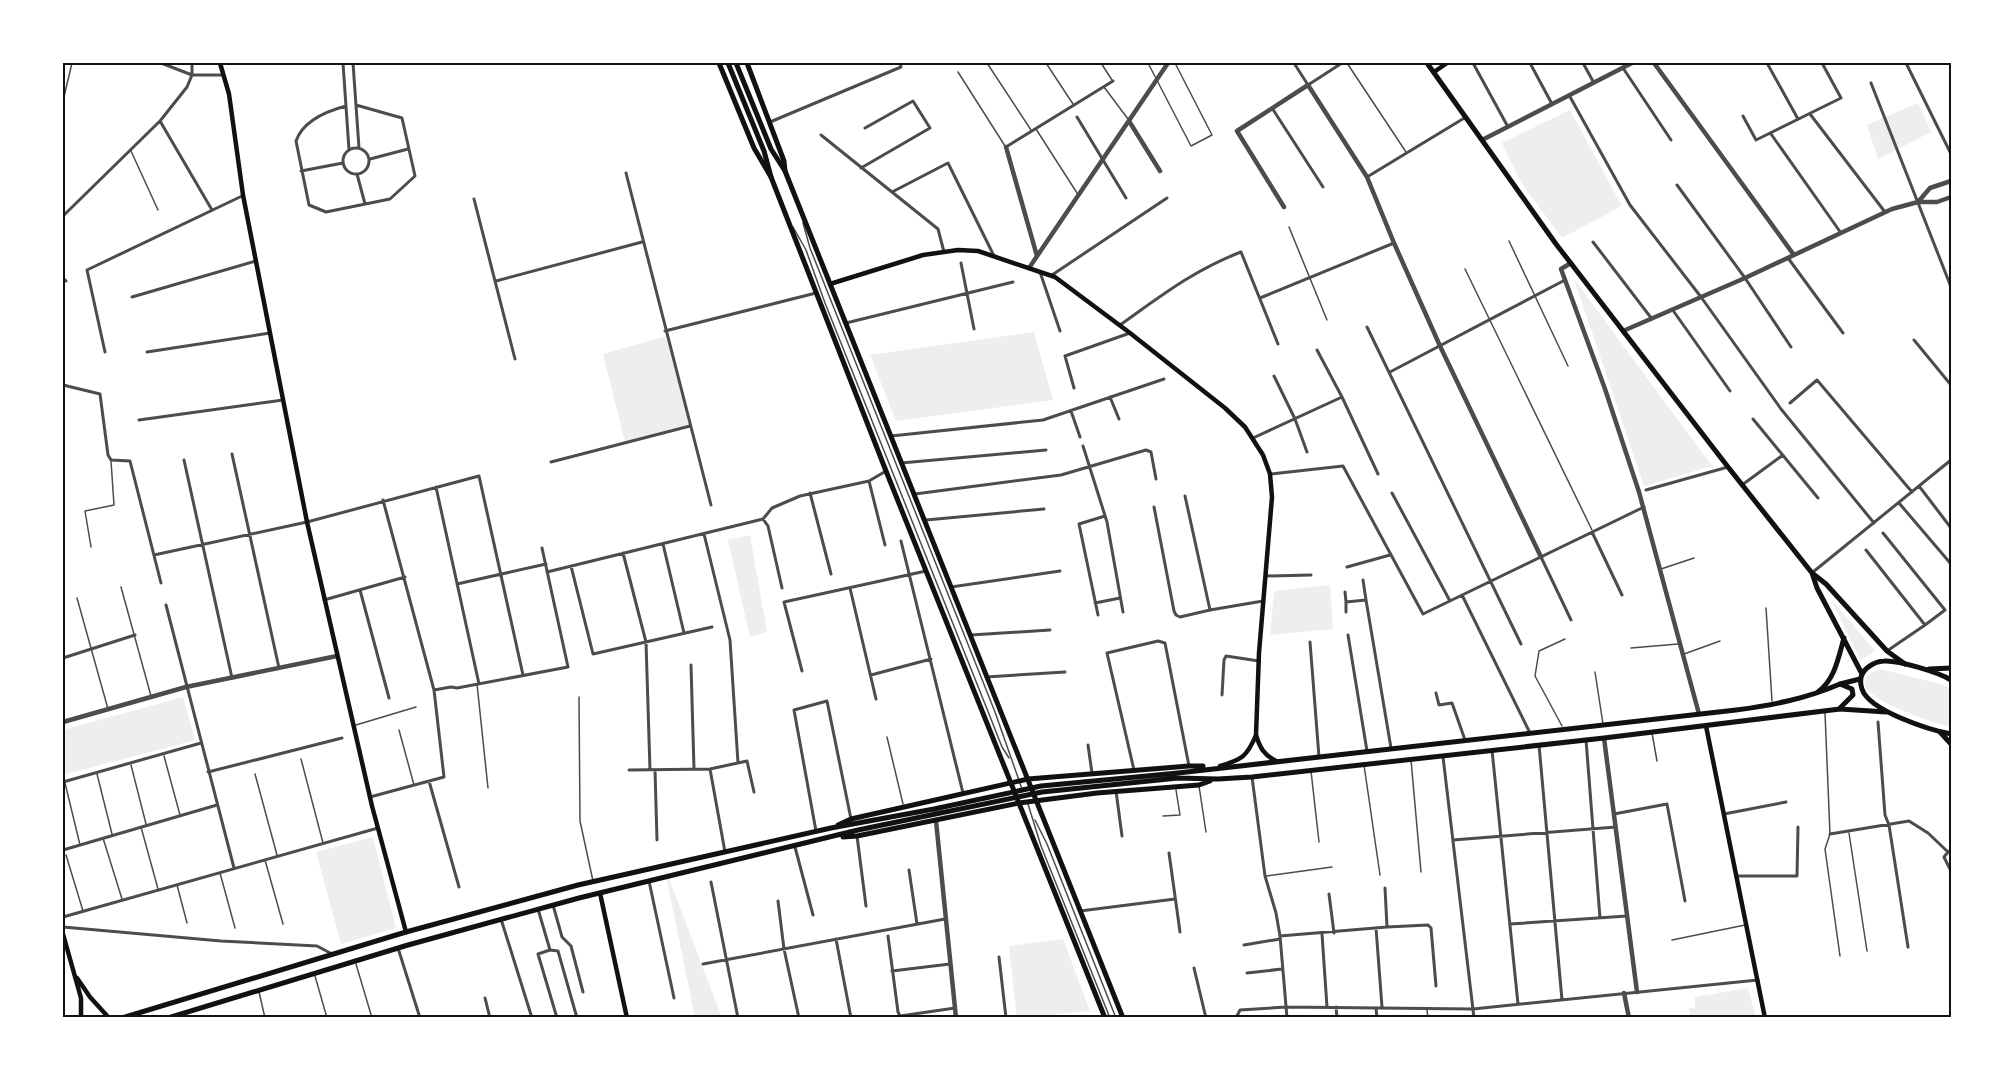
<svg xmlns="http://www.w3.org/2000/svg" width="2014" height="1081" font-family="Manrope,sans-serif">
<style>
.green{fill:#eee}
.lines{fill:none;stroke-linecap:round;stroke-linejoin:round}
.service{stroke:#4c4c4c;stroke-width:1.5}
.minor{stroke:#4c4c4c;stroke-width:3}
.tertiary{stroke:#4c4c4c;stroke-width:4.5}
.secondary{stroke:#111;stroke-width:4.5}
.primary{stroke:#111;stroke-width:5}
.trunk{stroke:#111;stroke-width:5}
.neatline{fill:none;stroke:#111;stroke-width:2}
</style>
<rect width="100%" height="100%" fill="#fff"/>
<!-- green -->
<path class="green" d="M 1918,103 L 1931,132 L 1878,159 L 1867,125 Z
M 1570,110 L 1622,206 L 1562,238 L 1520,181 L 1502,143 Z
M 1574,279 L 1712,466 L 1644,486 Z
M 1034,332 L 1053,400 L 896,421 L 870,355 Z
M 667,336 L 690,424 L 625,442 L 603,354 Z
M 750,535 L 767,632 L 750,637 L 728,540 Z
M 1330,585 L 1333,629 L 1270,635 L 1274,591 Z
M 1831,599 L 1875,651 L 1860,660 Z
M 1880,669 L 1937,683 L 1951,688 L 1951,727 C 1935,723 1825,690 1880,669 Z
M 183,697 L 195,740 L 63,775 L 63,730 Z
M 373,837 L 396,928 L 341,944 L 316,852 Z
M 664,865 L 722,1018 L 695,1018 Z
M 1063,939 L 1090,1011 L 1017,1018 L 1009,946 Z
M 1748,988 L 1756,1018 L 1691,1018 L 1689,1008 L 1695,1008 L 1695,997 Z"/>
<g class="lines">
<!-- service -->
<path class="service" d="M 987,63 L 1031,130
M 1046,63 L 1073,104
M 1101,63 L 1112,80
M 1148,63 L 1191,146 L 1212,135 L 1175,63
M 1347,63 L 1406,152
M 958,72 L 1005,146
M 1104,87 L 1128,119
M 63,101 L 72,63
M 1036,129 L 1077,193
M 131,151 L 158,210
M 803,223 L 810,248 L 995,712 L 1022,789
M 793,227 L 806,250 L 825,303 L 989,714 L 1002,747 L 1009,758
M 1289,227 L 1327,320
M 1509,241 L 1568,366
M 1465,269 L 1592,530
M 91,547 L 85,511 L 114,505 L 111,461
M 1661,569 L 1694,558
M 121,587 L 151,696
M 77,598 L 108,709
M 1766,608 L 1772,701
M 1631,648 L 1678,644
M 1684,654 L 1720,641
M 1595,672 L 1603,724
M 477,684 L 488,788
M 579,697 L 580,821 L 593,881
M 1825,713 L 1830,834 L 1825,849 L 1840,956
M 356,725 L 416,707
M 1562,726 L 1535,676 L 1539,651 L 1565,639
M 399,730 L 414,785
M 1652,733 L 1657,761
M 887,737 L 903,804
M 164,756 L 180,815
M 301,759 L 323,843
M 1411,760 L 1421,872
M 131,765 L 146,824
M 1364,765 L 1380,875
M 1311,771 L 1319,842
M 97,774 L 112,834
M 255,774 L 277,855
M 65,783 L 80,845
M 1199,786 L 1206,832
M 1028,804 L 1041,846 L 1110,1018
M 1163,816 L 1180,815 L 1176,790
M 1035,820 L 1047,844 L 1116,1018
M 141,827 L 158,889
M 1849,833 L 1867,951
M 103,838 L 122,899
M 66,855 L 83,911
M 265,860 L 283,924
M 220,873 L 235,928
M 1266,876 L 1332,867
M 177,885 L 187,923
M 1672,940 L 1745,925
M 356,964 L 372,1018
M 315,976 L 327,1018
M 259,992 L 265,1018
M 1427,1010 L 1428,1018"/>
<!-- minor -->
<path class="minor" d="M 161,63 L 192,75 L 223,75
M 343,63 L 349,150
M 353,63 L 359,148
M 1294,63 L 1308,85 L 1342,63
M 1473,63 L 1508,127
M 1530,63 L 1552,104
M 1583,63 L 1594,83
M 1767,63 L 1798,119
M 1906,63 L 1951,154
M 1623,68 L 1671,140
M 1871,83 L 1951,287
M 1569,95 L 1630,205 L 1701,297 L 1781,409 L 1874,523
M 346,106 C 327,111 303,121 296,141 L 309,205 L 326,212 L 390,199 L 415,176 L 402,118 L 356,105
M 1272,108 L 1323,187
M 1810,114 L 1885,212
M 1743,116 L 1756,140 L 1841,98 L 1822,63
M 1077,117 L 1126,198
M 160,121 L 212,210
M 770,122 L 901,67 L 900,63
M 1771,134 L 1841,233
M 821,135 L 938,229 L 944,252
M 1006,147 L 1113,81
M343 161a13 13 0 1 1 26 0a13 13 0 1 1-26 0Z
M 370,159 L 408,149
M 861,168 L 930,128 L 913,101 L 865,128
M 301,171 L 343,163
M 626,173 L 711,505
M 357,174 L 365,204
M 1367,177 L 1466,117
M 1677,185 L 1745,278 L 1791,347
M 892,192 L 948,163 L 994,256
M 474,199 L 515,359
M 63,216 L 160,121 L 187,87 L 192,75 L 192,63
M 1593,242 L 1652,319
M 1788,258 L 1843,333
M 961,263 L 974,329
M 1040,272 L 1060,331
M 1052,275 L 1167,198
M 63,278 L 66,281
M 496,281 L 642,242
M 132,297 L 256,261
M 1260,298 L 1394,243
M 1672,309 L 1730,391
M 846,323 L 1013,282
M 1120,325 C 1161,296 1194,270 1241,252 L 1278,344
M 1367,327 L 1521,644
M 665,331 L 816,293
M 1914,340 L 1951,385
M 1317,350 L 1342,397 L 1378,474
M 105,352 L 87,270 L 242,196
M 147,352 L 270,333
M 1390,372 L 1565,280
M 1274,376 L 1295,419 L 1307,452
M 63,385 L 100,394 L 108,455 L 111,460 L 130,461 L 161,583
M 1074,388 L 1065,356 L 1130,333
M 1110,397 L 1119,419
M 1790,403 L 1817,380 L 1912,492
M 1071,411 L 1080,437
M 1753,419 L 1818,498
M 139,420 L 283,400
M 891,436 L 1043,420 L 1164,379
M 1253,438 L 1342,397
M 1083,446 L 1107,522 L 1123,612
M 232,454 L 279,668
M 184,460 L 232,678
M 551,462 L 690,426
M 901,463 L 1046,450
M 1271,474 L 1343,466 L 1423,614 L 1644,507
M 869,481 L 885,545
M 1742,485 L 1783,455
M 1919,486 L 1951,528
M 436,487 L 479,684
M 1646,490 L 1728,467
M 810,493 L 831,574
M 1392,493 L 1450,601
M 915,494 L 1061,475 L 1146,450 L 1151,452 L 1156,479
M 1185,496 L 1210,610 L 1263,601
M 1899,503 L 1951,564
M 1154,507 L 1174,611 L 1176,615 L 1180,617 L 1210,610
M 763,519 L 768,526 L 782,588
M 926,520 L 1044,509
M 1592,532 L 1622,595
M 1883,533 L 1945,610 L 1925,625
M 704,534 L 730,640 L 738,763
M 901,541 L 963,793
M 663,544 L 684,633
M 1866,550 L 1925,625 L 1887,651
M 623,553 L 646,642 L 650,770
M 154,555 L 307,522 L 479,476 L 523,675
M 1541,557 L 1571,620
M 571,566 L 593,654 L 712,627
M 1347,567 L 1390,555
M 547,572 L 763,519 L 772,508 L 800,496 L 869,481 L 886,471
M 1813,572 L 1951,460
M 1266,576 L 1311,575
M 1363,580 L 1366,600
M 457,584 L 546,564
M 951,587 L 1060,571
M 850,588 L 876,699
M 360,590 L 389,698
M 1345,592 L 1346,602 L 1366,600 L 1391,748
M 1462,595 L 1530,733
M 324,600 L 405,577
M 1346,602 L 1346,612
M 1095,603 L 1120,598
M 166,605 L 234,868
M 1098,615 L 1079,524 L 1105,516
M 971,635 L 1050,630
M 1348,635 L 1367,751
M 1310,642 L 1319,757
M 63,658 L 135,635
M 691,665 L 694,769
M 802,671 L 784,602 L 926,571
M 871,675 L 931,659
M 986,677 L 1065,672
M 434,690 L 451,687 L 457,688 L 568,667 L 542,548
M 1436,693 L 1439,705 L 1452,703 L 1465,740
M 1222,695 L 1224,660 L 1226,656 L 1259,661
M 1878,722 L 1885,815 L 1889,825 L 1908,947
M 1586,740 L 1600,918
M 1088,745 L 1092,773
M 1539,745 L 1562,1000
M 1492,750 L 1518,1004
M 1443,757 L 1474,1018
M 710,769 L 725,852
M 629,770 L 710,769 L 747,761 L 754,792
M 655,770 L 657,840
M 1134,770 L 1107,653 L 1158,641 L 1165,643 L 1189,766
M 208,772 L 342,738
M 1252,777 L 1265,876 L 1276,913 L 1280,936 L 1287,1018
M 429,781 L 459,887
M 63,782 L 201,743
M 1116,791 L 1122,836
M 370,797 L 444,777 L 434,690 L 383,500
M 1614,814 L 1667,804 L 1685,901
M 1724,814 L 1786,802
M 816,831 L 794,710 L 827,701 L 851,819
M 1830,834 L 1909,821 L 1928,833 L 1948,852 L 1951,851
M 857,836 L 866,906
M 1453,840 L 1616,827
M 795,847 L 813,915
M 63,850 L 217,805
M 1948,852 L 1944,857 L 1951,871
M 1169,853 L 1180,932
M 909,870 L 917,924
M 1736,876 L 1797,876 L 1798,827
M 649,881 L 674,998
M 711,882 L 738,1018
M 1385,888 L 1387,927
M 1329,894 L 1334,933
M 778,901 L 784,949 L 799,1018
M 553,905 L 562,937 L 571,946 L 583,992
M 538,909 L 550,950 L 558,951 L 577,1018
M 1080,911 L 1175,899
M 63,917 L 378,828
M 501,919 L 532,1018
M 1510,924 L 1627,916
M 63,927 L 221,941 L 317,946 L 332,954
M 1376,928 L 1382,1007
M 1322,934 L 1327,1007
M 888,936 L 898,1012 L 900,1016 L 955,1008
M 1280,936 L 1387,927 L 1428,925 L 1431,928 L 1436,986
M 836,939 L 851,1018
M 1244,945 L 1280,939
M 398,948 L 420,1018
M 550,950 L 538,954 L 557,1018
M 999,957 L 1006,1018
M 703,964 L 945,919
M 1194,968 L 1206,1018
M 892,971 L 950,964
M 1247,973 L 1282,969
M 485,998 L 490,1018
M 1336,1007 L 1337,1018
M 1376,1008 L 1377,1018
M 1236,1018 L 1240,1010 L 1286,1007 L 1473,1009 L 1758,980"/>
<!-- tertiary -->
<path class="tertiary" d="M 1654,63 L 1794,255
M 1129,121 L 1160,171
M 1482,140 L 1632,63
M 1006,147 L 1037,256
M 1918,202 L 1930,188 L 1951,181
M 1284,207 L 1237,131 L 1308,85 L 1367,177 L 1394,243 L 1440,346 L 1541,557
M 1571,263 L 1561,269 L 1605,389 L 1639,492 L 1699,714
M 1029,268 L 1168,63
M 1623,331 L 1745,278 L 1892,209 L 1918,202 L 1937,202 L 1951,197
M 63,722 L 186,687 L 337,656
M 1604,738 L 1637,992
M 936,821 L 956,1018
M 1624,993 L 1629,1018"/>
<!-- secondary -->
<path class="secondary" d="M 220,63 L 229,94 L 243,195 L 307,522 L 372,806 L 406,932
M 1434,72 L 1447,63
M 830,284 L 923,255 L 958,250 L 978,251 L 1055,277 L 1130,333 L 1225,408 L 1245,427 L 1263,455 L 1270,474 L 1272,497 L 1259,653 L 1256,735 C 1260,748 1264,755 1276,761
M 1706,726 L 1765,1018
M 1220,766 C 1241,760 1247,757 1256,735
M 600,893 L 627,1018
M 63,934 L 81,998 L 81,1018
M 77,978 L 90,997 L 109,1018"/>
<!-- primary -->
<path class="primary" d="M 728,63 L 764,151 L 771,177 L 886,471 L 1105,1018
M 736,63 L 771,149 L 785,171 L 1123,1018
M 1427,63 L 1556,244 L 1728,467 L 1812,573 L 1826,584 L 1887,651 L 1905,664
M 1812,573 L 1817,588 L 1862,674
M 1840,684 L 1852,689 L 1853,695 L 1840,708
M 1840,684 L 1860,679
M 1818,692 C 1835,679 1838,659 1844,638
M 1840,709 L 1886,712
M 1940,732 L 1951,744"/>
<!-- trunk -->
<path class="trunk" d="M 719,63 L 754,148 L 771,177
M 747,63 L 784,161 L 785,171
M 1929,669 L 1951,668
M 1951,680 C 1938,672 1898,660 1884,661 C 1878,661 1872,664 1867,668 C 1861,673 1859,680 1862,689 C 1869,711 1930,730 1951,734
M 838,825 L 851,819 L 1028,779 L 1189,766 L 1203,766
M 843,837 L 857,836 L 1019,803 L 1097,793 L 1199,785 L 1210,781
M 122,1018 L 406,932 L 578,885 L 831,828 L 934,809 L 1041,786 L 1178,773 L 1736,710 C 1773,705 1805,699 1840,684
M 168,1018 L 408,945 L 579,898 L 858,830 L 1042,792 L 1178,778 L 1218,779 L 1252,777 L 1604,738 L 1840,709"/>
</g>
<!-- border -->
<rect width="2014" height="1081" fill="none" stroke="#ffffff" stroke-width="129"/>
<rect x="64" y="64" width="1886" height="952" class="neatline"/>
</svg>
